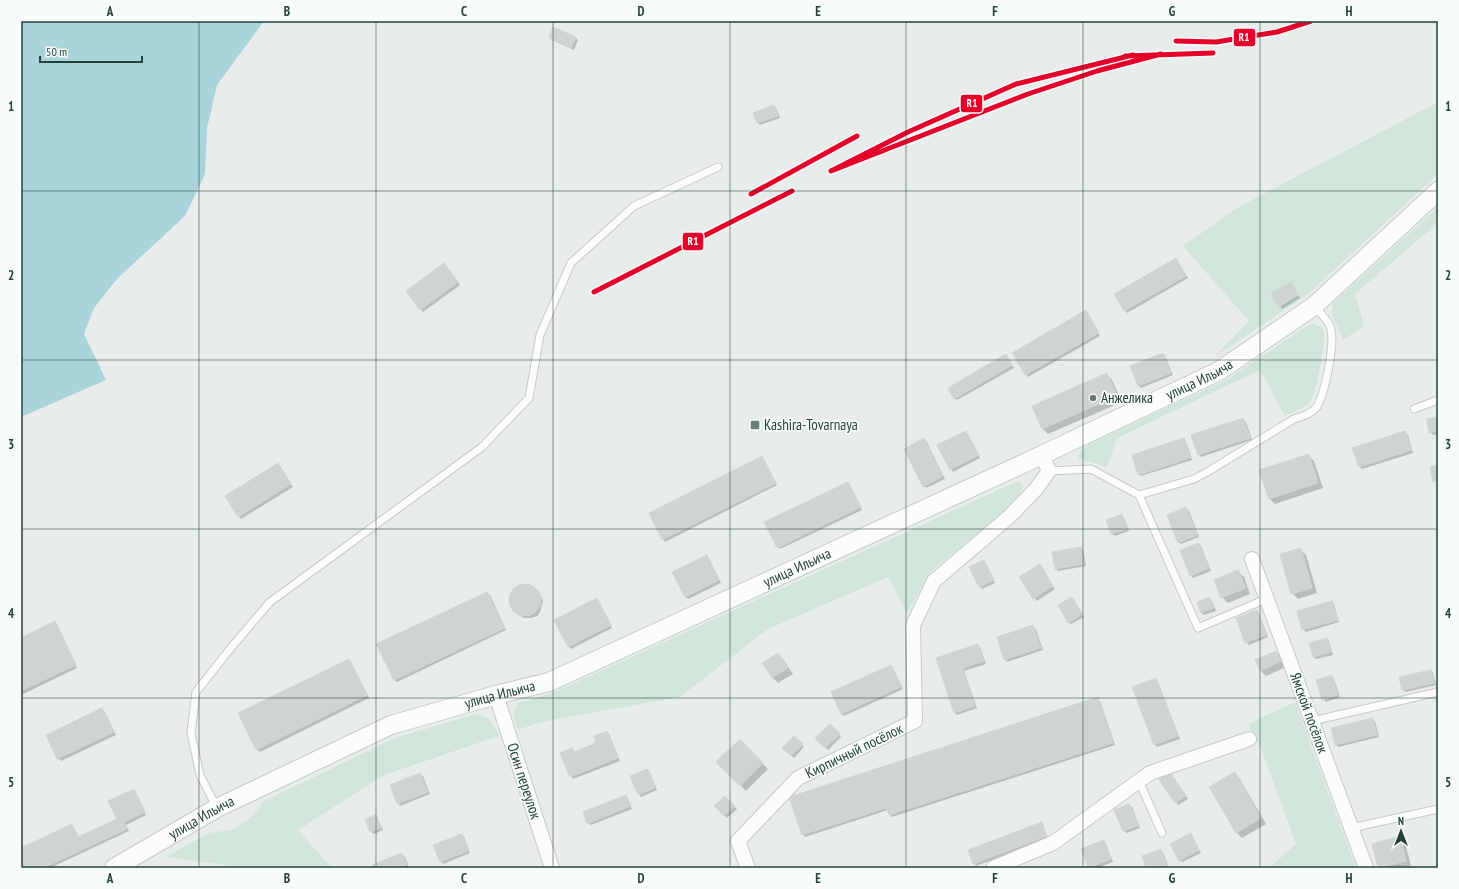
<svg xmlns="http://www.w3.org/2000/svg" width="1459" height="889" font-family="'PT Sans Narrow',sans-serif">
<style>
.green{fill:#d1e6d8}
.water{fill:#a9d4db}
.shadow{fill:#0003}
.building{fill:#cfd4d2;stroke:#d1d6d4}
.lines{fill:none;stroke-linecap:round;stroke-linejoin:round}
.service-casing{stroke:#c5cac8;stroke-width:9}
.minor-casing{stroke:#c5cac8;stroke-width:16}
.tertiary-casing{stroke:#c5cac8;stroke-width:20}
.service{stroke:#fcfcfc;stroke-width:7}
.minor{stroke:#fcfcfc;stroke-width:14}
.tertiary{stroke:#fcfcfc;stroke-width:18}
.rail-1-casing{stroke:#f7fbf9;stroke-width:8}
.rail-1{stroke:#e4002b;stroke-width:5}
.grid{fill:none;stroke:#24423a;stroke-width:1;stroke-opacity:0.55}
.poi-dot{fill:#697e78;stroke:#f7fbf9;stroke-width:1.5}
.labels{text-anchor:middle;stroke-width:3.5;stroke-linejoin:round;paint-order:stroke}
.street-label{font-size:15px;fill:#24423a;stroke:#f7fbf9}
.poi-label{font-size:15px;fill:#24423a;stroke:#f7fbf9;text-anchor:start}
.line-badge{stroke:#f7fbf9;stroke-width:1.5}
.badge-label{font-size:11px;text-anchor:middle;font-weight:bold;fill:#fff}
.neatline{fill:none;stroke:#24423a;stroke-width:1.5}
.grid-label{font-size:13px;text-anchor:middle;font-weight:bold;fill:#24423a}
</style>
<rect width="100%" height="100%" fill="#e8edeb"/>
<!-- green -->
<path class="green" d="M 1438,102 L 1438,174 L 1307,295 L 1214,357 L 1249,321 L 1183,246 L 1237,208 Z
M 1438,207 L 1438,223 L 1355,294 L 1364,326 L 1343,340 L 1332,314 L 1332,304 Z
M 1313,324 L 1322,327 C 1323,330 1324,333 1324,336 C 1324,350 1317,393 1309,403 C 1304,409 1292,412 1285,416 L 1260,370 L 1117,438 L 1107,467 L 1079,459 C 1078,451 1081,449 1087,445 L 1226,380 L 1307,326 Z
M 1016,482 L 1020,482 L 1023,486 L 1021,493 L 1003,513 L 930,572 L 907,613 L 888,577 L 768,629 L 680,697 L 541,722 L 518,730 L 513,716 L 518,703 L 552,693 Z
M 1295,702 L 1356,868 L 1269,868 L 1296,844 L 1261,748 L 1248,724 Z
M 476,714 C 491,718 493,722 499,736 L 384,775 L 298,830 L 332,868 L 227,868 L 225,865 L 166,857 L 208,833 L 231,830 L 245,822 L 254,814 L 264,801 L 395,738 Z"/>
<!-- water -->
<path class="water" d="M 21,21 L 264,21 L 217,85 L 207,128 L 205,174 L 185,216 L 117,279 L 94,308 L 84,334 L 106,380 L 21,417 Z"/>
<!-- shadow -->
<path class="shadow" d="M 575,37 L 578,40 L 574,50 L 552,40 L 550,38 Z
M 774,106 L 776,108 L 780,118 L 760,125 L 758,123 L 754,113 Z
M 1176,259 L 1188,278 L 1127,313 L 1115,294 Z
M 446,266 L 460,285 L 423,312 L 407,291 Z
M 1293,286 L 1300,298 L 1282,309 L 1280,306 Z
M 1088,314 L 1100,336 L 1028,377 L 1013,353 Z
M 1163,354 L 1165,356 L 1173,375 L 1141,388 L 1138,385 Z
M 1006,356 L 1014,368 L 957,400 L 955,398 Z
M 1107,374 L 1112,380 L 1122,402 L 1048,434 L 1043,429 Z
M 1438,418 L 1438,434 L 1433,435 L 1430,432 Z
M 1243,419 L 1246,422 L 1252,440 L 1201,457 L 1199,454 Z
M 966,432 L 980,458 L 953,472 L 951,469 Z
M 1405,432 L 1408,435 L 1413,453 L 1362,469 L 1360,467 L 1354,449 Z
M 1183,439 L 1186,442 L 1192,460 L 1141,476 L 1139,474 Z
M 924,440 L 927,442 L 945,479 L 926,488 L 924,486 Z
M 1308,455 L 1314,461 L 1323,488 L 1275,504 L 1269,498 Z
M 762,457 L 777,485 L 665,542 L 663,539 Z
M 278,465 L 293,487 L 241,519 L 239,516 Z
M 848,483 L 850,485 L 862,510 L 780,549 L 778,547 Z
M 1186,508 L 1189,511 L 1199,537 L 1181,544 L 1179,542 Z
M 1122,516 L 1124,518 L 1129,531 L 1115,536 L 1112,534 L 1108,520 Z
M 1198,544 L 1201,546 L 1211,571 L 1193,578 L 1191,575 Z
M 1081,548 L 1083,550 L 1086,566 L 1058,571 L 1056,568 Z
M 1300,549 L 1306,555 L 1317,593 L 1298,599 L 1292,593 Z
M 706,556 L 709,559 L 721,583 L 688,599 L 685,596 Z
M 984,561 L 995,583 L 982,589 L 980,586 Z
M 1042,568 L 1055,589 L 1037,601 L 1034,598 Z
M 1238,571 L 1244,577 L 1250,594 L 1228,603 L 1222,597 Z
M 524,586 L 530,586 L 534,589 L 541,596 L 543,601 L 540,612 L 537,616 L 531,618 L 524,618 L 519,615 L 512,607 L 510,601 L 511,596 L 514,590 L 518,587 Z
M 487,593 L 490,595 L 506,630 L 397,682 L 394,680 L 378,645 Z
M 1209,599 L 1212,601 L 1216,611 L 1204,615 L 1202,613 L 1198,603 Z
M 597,600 L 612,628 L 571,649 L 569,647 Z
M 1074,601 L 1084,617 L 1071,624 L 1069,622 Z
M 1332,602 L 1334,604 L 1339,622 L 1306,632 L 1303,629 Z
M 1256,611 L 1259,614 L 1268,637 L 1249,645 L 1246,642 Z
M 55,623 L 57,625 L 77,668 L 21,695 L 21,639 Z
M 1033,626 L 1036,629 L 1043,650 L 1007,662 L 1005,659 Z
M 1326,639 L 1329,641 L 1333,655 L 1316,659 L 1314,657 L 1310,644 Z
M 978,645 L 980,647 L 986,664 L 964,671 L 977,708 L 957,715 L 954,712 L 937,658 Z
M 1276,652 L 1282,657 L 1286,667 L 1266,676 L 1261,671 Z
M 778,654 L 783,659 L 793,674 L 778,683 L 773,678 L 763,663 Z
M 349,660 L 351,662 L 369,698 L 260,752 L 257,749 L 240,714 Z
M 891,666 L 893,668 L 903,689 L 844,716 L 842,714 Z
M 1430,671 L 1433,673 L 1436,685 L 1406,692 L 1403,690 Z
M 1332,676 L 1334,679 L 1340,697 L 1326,702 L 1323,699 Z
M 1156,680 L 1158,682 L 1180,739 L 1157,747 L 1155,745 L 1133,688 Z
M 1098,698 L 1100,701 L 1115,745 L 892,817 L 888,810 L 805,837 L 803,834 Z
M 102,709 L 105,712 L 116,735 L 61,761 L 58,758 Z
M 1372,719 L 1375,721 L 1379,737 L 1338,747 L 1336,744 Z
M 830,725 L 841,737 L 828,750 L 816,738 Z
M 607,732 L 609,734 L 620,761 L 573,779 L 571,776 L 572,749 L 575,752 L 598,743 Z
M 794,737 L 804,747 L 794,758 L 784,748 Z
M 740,741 L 768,769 L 746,791 L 718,762 Z
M 647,770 L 650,773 L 657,790 L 641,797 L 639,794 Z
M 420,774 L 423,776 L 430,794 L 400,806 L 398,803 Z
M 1235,774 L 1240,779 L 1266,824 L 1242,838 L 1236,832 Z
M 1171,775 L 1188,799 L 1178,805 L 1160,779 Z
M 133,790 L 136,793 L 146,815 L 126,825 L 129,831 L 50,868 L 21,868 L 21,849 L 72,825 L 79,838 L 118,820 Z
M 626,796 L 628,799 L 632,809 L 591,825 L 588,823 Z
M 725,797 L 737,809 L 727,818 L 716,806 Z
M 1129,805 L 1132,807 L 1140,828 L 1127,833 L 1124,831 L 1116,810 Z
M 375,816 L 378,819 L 383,830 L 374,834 L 371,832 Z
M 1042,823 L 1047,839 L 976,866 L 974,863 Z
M 462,835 L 464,837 L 470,853 L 443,864 L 441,861 Z
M 1191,835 L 1201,853 L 1182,862 L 1180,860 Z
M 1400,838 L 1405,843 L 1411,866 L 1405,868 L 1380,868 Z
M 1104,841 L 1106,844 L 1113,862 L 1097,868 L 1089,868 L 1082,850 Z
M 1161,850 L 1163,852 L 1169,868 L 1147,868 Z
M 402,854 L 405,857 L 409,867 L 375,868 Z"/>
<!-- building -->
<path class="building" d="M 553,27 L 576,37 L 571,48 L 549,38 Z
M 774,105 L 778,116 L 757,123 L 753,113 Z
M 1176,258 L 1186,276 L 1124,311 L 1114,294 Z
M 444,263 L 458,282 L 420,310 L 406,291 Z
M 1291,282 L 1298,295 L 1279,307 L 1271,294 Z
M 1086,310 L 1099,333 L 1025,375 L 1012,353 Z
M 1163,353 L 1171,373 L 1138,386 L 1130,366 Z
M 1006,354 L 1012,365 L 954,399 L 948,388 Z
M 1107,373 L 1117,396 L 1042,429 L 1032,406 Z
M 1438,417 L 1438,431 L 1429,433 L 1427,419 Z
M 1243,418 L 1250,438 L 1198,455 L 1191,435 Z
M 966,431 L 979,455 L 950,470 L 937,445 Z
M 1405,431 L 1412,450 L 1359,467 L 1352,448 Z
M 924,438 L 943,476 L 923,487 L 904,449 Z
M 1184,438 L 1190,458 L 1138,475 L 1132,455 Z
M 1309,454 L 1318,483 L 1269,499 L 1259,470 Z
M 762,456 L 776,483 L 662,540 L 649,513 Z
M 278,463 L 291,484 L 238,517 L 225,496 Z
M 1438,465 L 1438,481 L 1433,482 L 1430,467 Z
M 848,482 L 861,507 L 777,548 L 764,522 Z
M 1186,507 L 1197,535 L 1178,543 L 1167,515 Z
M 1122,514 L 1127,529 L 1111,534 L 1106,520 Z
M 1199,543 L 1209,568 L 1190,576 L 1180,550 Z
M 1081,547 L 1084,564 L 1055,569 L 1052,552 Z
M 1301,548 L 1312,588 L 1291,594 L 1280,554 Z
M 707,555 L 719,580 L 685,597 L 672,572 Z
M 984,560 L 994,580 L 979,587 L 969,567 Z
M 1040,564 L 1053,586 L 1033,599 L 1019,577 Z
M 1238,570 L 1246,588 L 1221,598 L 1214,580 Z
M509 600a16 16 0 1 1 32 0a16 16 0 1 1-32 0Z
M 487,592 L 505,628 L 394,680 L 376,644 Z
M 1072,597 L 1082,614 L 1068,623 L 1058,605 Z
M 1210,597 L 1214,608 L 1201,613 L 1197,602 Z
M 597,598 L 611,625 L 568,647 L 554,620 Z
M 1332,601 L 1338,620 L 1302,630 L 1297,611 Z
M 1257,610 L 1266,635 L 1245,643 L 1236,618 Z
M 55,621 L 76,665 L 21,691 L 21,638 Z
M 1033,625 L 1041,648 L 1004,660 L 997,637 Z
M 1327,638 L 1331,652 L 1313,657 L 1309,643 Z
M 978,644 L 984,661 L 963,668 L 975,706 L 954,713 L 936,658 Z
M 1276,651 L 1281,661 L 1260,671 L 1255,660 Z
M 778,653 L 788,668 L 772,678 L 762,663 Z
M 349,659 L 367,695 L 256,750 L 238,713 Z
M 891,665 L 901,687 L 841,714 L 831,692 Z
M 1431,670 L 1434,683 L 1402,690 L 1399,677 Z
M 1332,675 L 1338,695 L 1322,700 L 1316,680 Z
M 1156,678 L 1178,736 L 1154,745 L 1132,687 Z
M 1098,697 L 1113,743 L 889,815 L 886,808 L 802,835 L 789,797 Z
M 102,708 L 114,732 L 57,759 L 46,735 Z
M 1373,718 L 1377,735 L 1335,745 L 1331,728 Z
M 830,724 L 840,734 L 825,748 L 815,738 Z
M 607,731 L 618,758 L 570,777 L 560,753 L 572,748 L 574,752 L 596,743 L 594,736 Z
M 794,736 L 803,744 L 791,756 L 782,748 Z
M 740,739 L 763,763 L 740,786 L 716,762 Z
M 648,769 L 655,788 L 638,795 L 630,776 Z
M 1169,771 L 1186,796 L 1175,803 L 1158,778 Z
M 1235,772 L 1261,818 L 1236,833 L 1209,787 Z
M 420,773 L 428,792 L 397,804 L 390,785 Z
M 134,789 L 145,812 L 124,822 L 127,829 L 43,868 L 21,868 L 21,848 L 72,824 L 78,837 L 117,819 L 108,801 Z
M 626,795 L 631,806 L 587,824 L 583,812 Z
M 725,796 L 735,806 L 724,816 L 714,806 Z
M 1129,804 L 1139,825 L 1123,831 L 1114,810 Z
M 376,815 L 381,828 L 370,832 L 365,819 Z
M 1042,822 L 1047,836 L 973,864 L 968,850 Z
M 1191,833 L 1199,850 L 1179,861 L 1170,844 Z
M 462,834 L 468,851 L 440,862 L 433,845 Z
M 1400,836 L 1406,861 L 1378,868 L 1372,844 Z
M 1104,840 L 1111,859 L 1088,868 L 1081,849 Z
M 1161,849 L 1167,866 L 1160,868 L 1146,868 L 1142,856 Z
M 402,853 L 407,865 L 398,868 L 373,868 L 372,865 Z"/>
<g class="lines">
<defs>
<path id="service" d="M 1414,409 L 1438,400
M 1049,471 L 1091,469 L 1139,495 L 1198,628 L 1266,599
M 1139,495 L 1194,479 L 1209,471 L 1294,419 C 1301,417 1311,414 1316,408 C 1325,394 1336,342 1330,326 C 1327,319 1320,313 1315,307
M 1312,721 L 1438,692
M 1139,781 L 1162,833
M 217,808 L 200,775 L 191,733 L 196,692 L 230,649 L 270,602 L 482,447 L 529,398 L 540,335 L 571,263 L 634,206 L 718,167
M 1351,828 L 1438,809"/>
<path id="minor" d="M 1252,559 L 1366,868
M 496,695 L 552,868
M 748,868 L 738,841 L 798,778 L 915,721 L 913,625 L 934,581 L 1010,516 L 1036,489 L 1049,471 L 1042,455
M 993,868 L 1053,843 L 1150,773 L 1249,739"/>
<g id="tertiary">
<path id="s1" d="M 114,868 L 217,808 L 391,725 L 496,695 L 549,682 L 1042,455 L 1219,371 L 1314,306 L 1438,191"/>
</g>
</defs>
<!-- service casing -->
<use href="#service" class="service-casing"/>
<!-- minor casing -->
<use href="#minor" class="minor-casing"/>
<!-- tertiary casing -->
<use href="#tertiary" class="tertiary-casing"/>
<!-- service -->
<use href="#service" class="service"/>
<!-- minor -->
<use href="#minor" class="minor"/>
<!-- tertiary -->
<use href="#tertiary" class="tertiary"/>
<defs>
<path id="rail-1" d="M 1176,41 L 1216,42 L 1277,32 L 1311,21
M 1133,55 L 1016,84 L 908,132 L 831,171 L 1028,94 L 1097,71 L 1161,54
M 1125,56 L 1213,53
M 751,194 L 857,136
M 594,292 L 792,191"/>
</defs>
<!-- rail-1 casing -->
<use href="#rail-1" class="rail-1-casing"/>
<!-- rail-1 -->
<use href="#rail-1" class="rail-1"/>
</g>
<!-- grid -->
<path class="grid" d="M 199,21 L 199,868M 376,21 L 376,868M 553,21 L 553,868M 730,21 L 730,868M 906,21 L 906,868M 1083,21 L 1083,868M 1260,21 L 1260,868M 21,191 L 1438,191M 21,360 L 1438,360M 21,529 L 1438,529M 21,698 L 1438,698"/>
<!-- markers -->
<g class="poi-dot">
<circle cx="1093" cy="398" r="4"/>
<rect x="750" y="420" width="10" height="10" rx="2"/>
</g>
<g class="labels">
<!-- street labels -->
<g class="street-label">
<text dy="5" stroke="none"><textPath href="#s1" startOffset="1193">улица Ильича</textPath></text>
<text dy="5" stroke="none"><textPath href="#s1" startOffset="749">улица Ильича</textPath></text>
<text dy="5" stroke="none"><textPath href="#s1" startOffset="425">улица Ильича</textPath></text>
<text transform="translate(1309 713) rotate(70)" y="5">Ямской посёлок</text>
<text transform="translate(854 751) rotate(-26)" y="5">Кирпичный посёлок</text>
<text transform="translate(524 781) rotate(72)" y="5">Осин переулок</text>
<text dy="5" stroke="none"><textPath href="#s1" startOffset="101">улица Ильича</textPath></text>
</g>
<!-- poi labels -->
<g class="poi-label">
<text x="1101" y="403">Анжелика</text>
<text x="764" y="430">Kashira-Tovarnaya</text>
</g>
</g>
<g class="line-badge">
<rect x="1233" y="28" width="23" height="19" rx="4" fill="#e4002b"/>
<rect x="960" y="94" width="23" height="19" rx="4" fill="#e4002b"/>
<rect x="682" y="232" width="22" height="19" rx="4" fill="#e4002b"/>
</g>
<g class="badge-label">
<text x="1244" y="41">R1</text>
<text x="972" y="107">R1</text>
<text x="693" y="245">R1</text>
</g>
<!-- border -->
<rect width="1459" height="889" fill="none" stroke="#f7fbf9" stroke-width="44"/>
<!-- north arrow -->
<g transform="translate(1401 831)" stroke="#f7fbf9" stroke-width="3" paint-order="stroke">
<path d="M0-3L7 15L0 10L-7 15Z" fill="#24423a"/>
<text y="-6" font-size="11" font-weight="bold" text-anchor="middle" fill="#24423a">N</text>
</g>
<!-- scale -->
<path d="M40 56v6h102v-6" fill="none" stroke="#24423a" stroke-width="2"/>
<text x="46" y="56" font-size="12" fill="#24423a" stroke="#f7fbf9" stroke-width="3" paint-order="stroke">50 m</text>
<rect x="22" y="22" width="1415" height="845" class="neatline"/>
<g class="grid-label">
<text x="110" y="16">A</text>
<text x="287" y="16">B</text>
<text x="464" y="16">C</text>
<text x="641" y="16">D</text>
<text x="818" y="16">E</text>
<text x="995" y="16">F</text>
<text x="1172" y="16">G</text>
<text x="1349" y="16">H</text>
<text x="11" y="111">1</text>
<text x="1448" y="111">1</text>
<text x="11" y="280">2</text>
<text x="1448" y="280">2</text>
<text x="11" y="449">3</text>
<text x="1448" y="449">3</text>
<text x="11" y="618">4</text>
<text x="1448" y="618">4</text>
<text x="11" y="787">5</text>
<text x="1448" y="787">5</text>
<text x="110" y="883">A</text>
<text x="287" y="883">B</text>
<text x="464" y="883">C</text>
<text x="641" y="883">D</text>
<text x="818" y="883">E</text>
<text x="995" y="883">F</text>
<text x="1172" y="883">G</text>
<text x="1349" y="883">H</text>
</g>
</svg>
